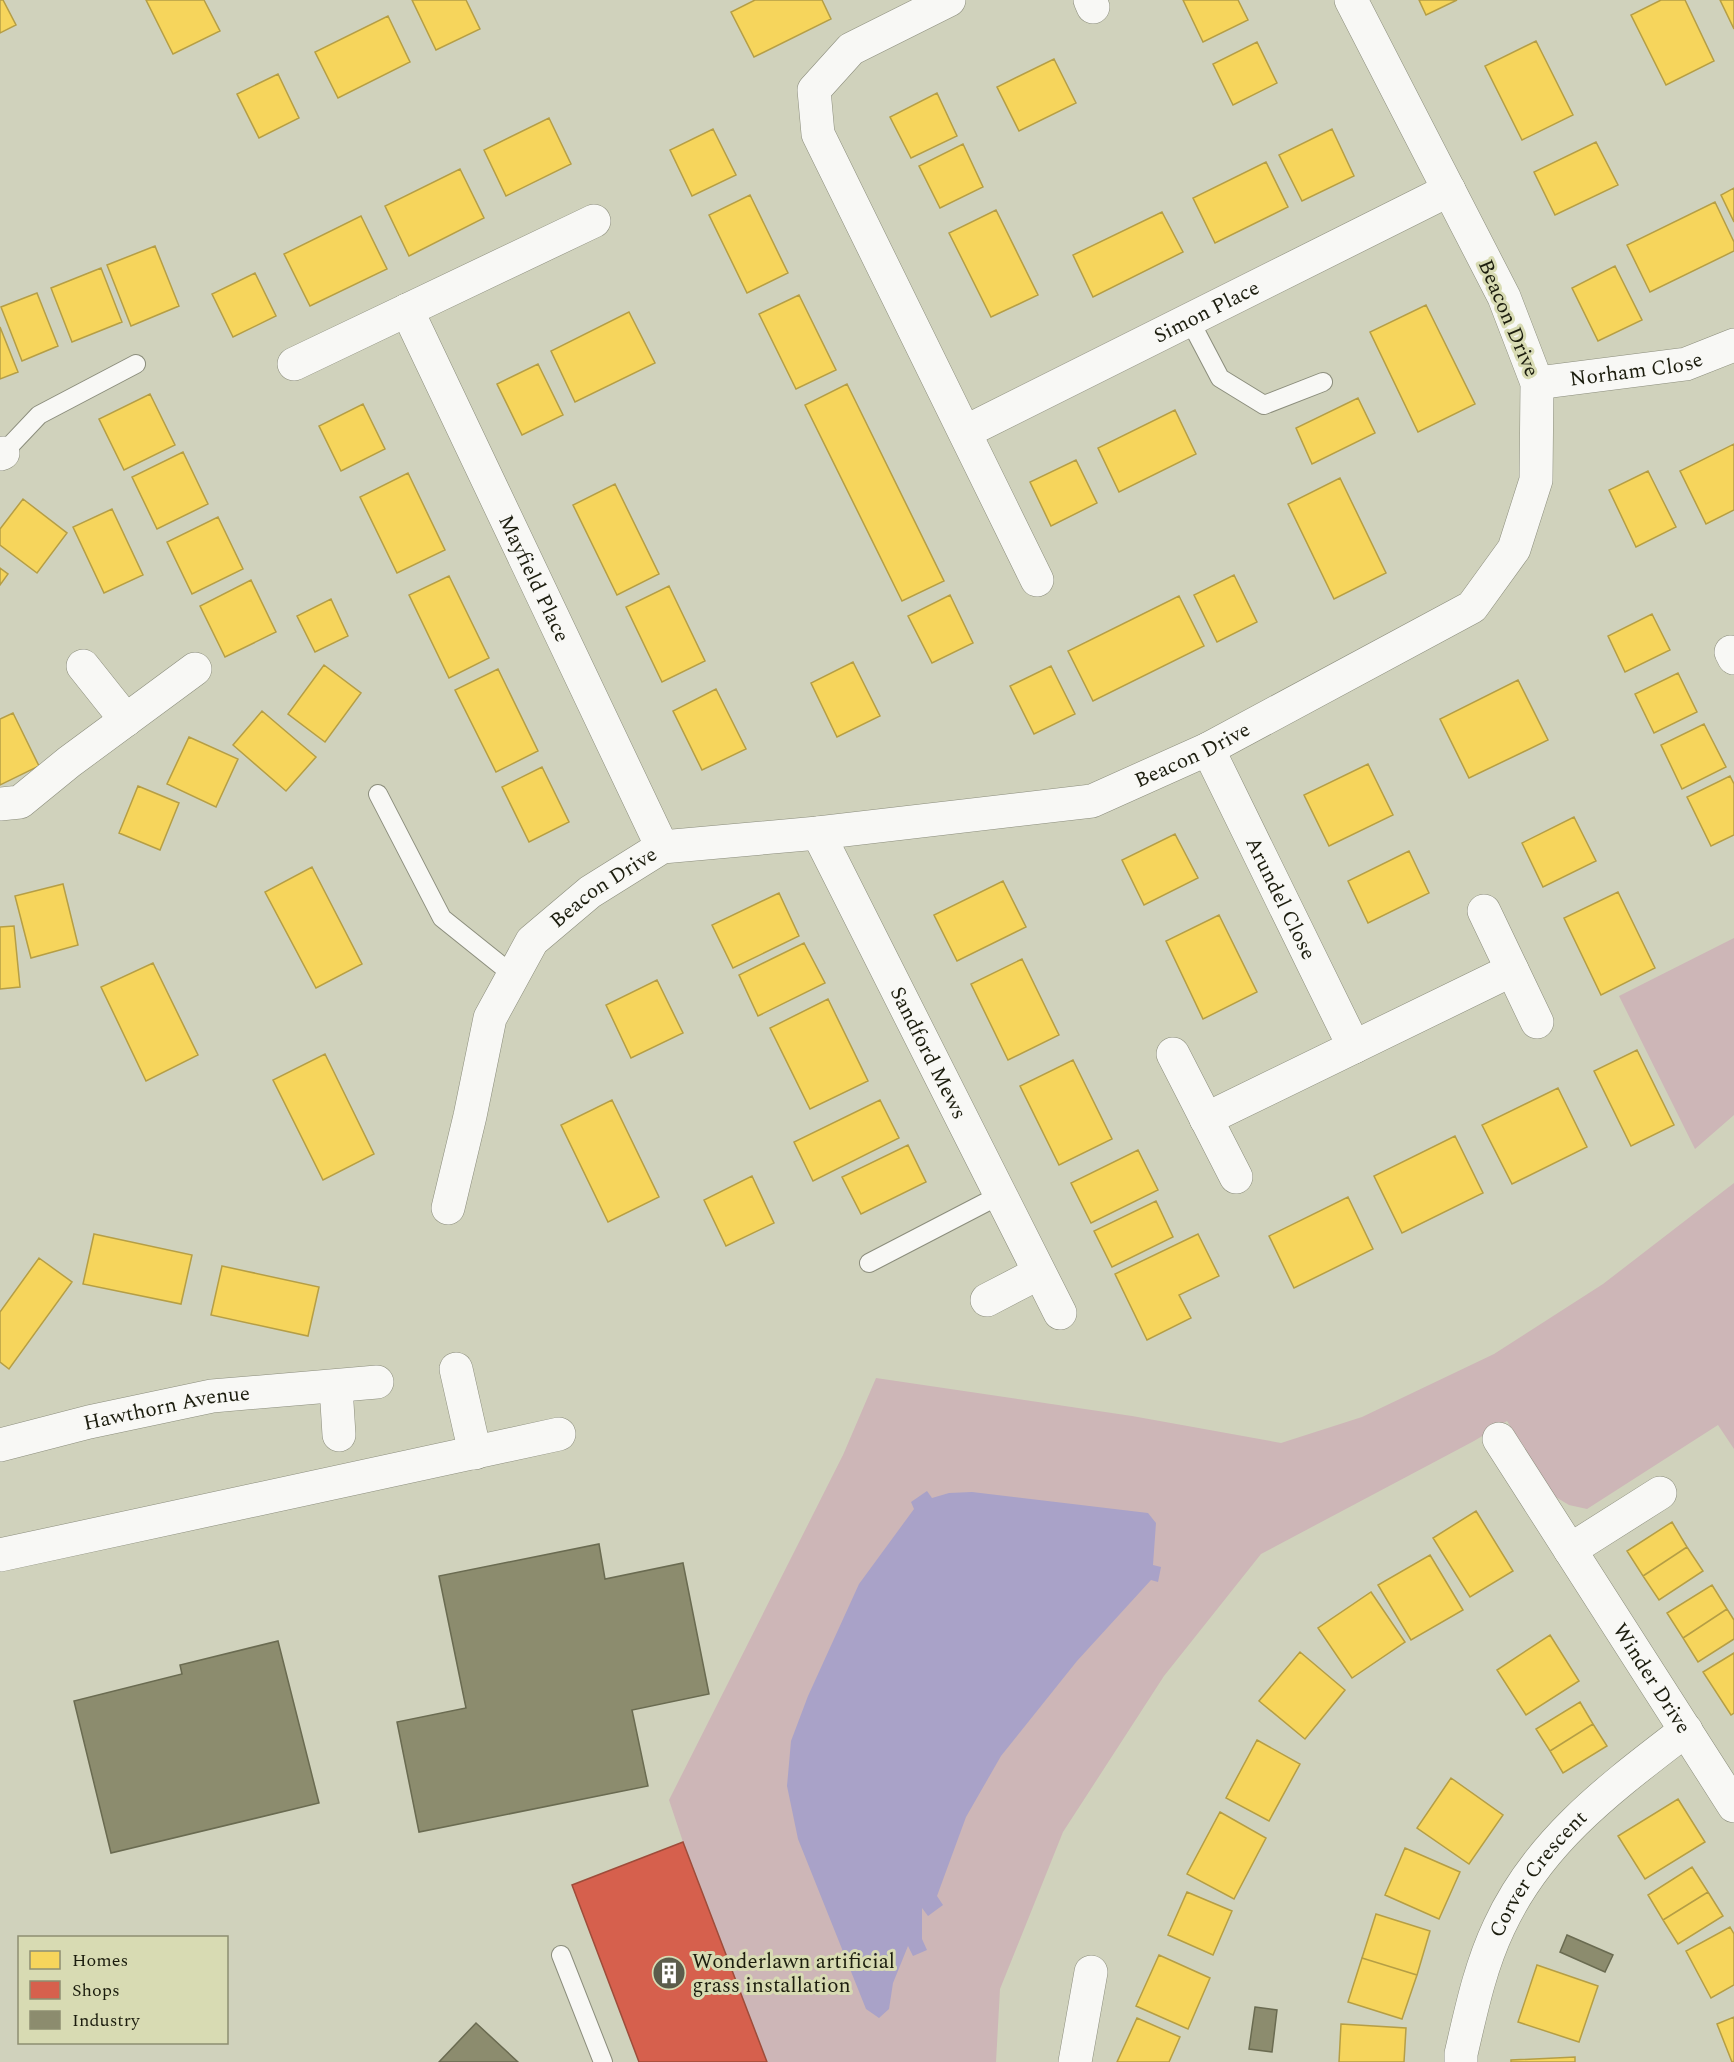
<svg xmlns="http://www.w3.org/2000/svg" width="1734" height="2062" font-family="Spectral,serif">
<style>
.green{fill:#cdb6b7}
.water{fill:#a9a2c8}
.homes{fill:#f6d55c;stroke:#b59e45;stroke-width:1.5}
.shops{fill:#d6604d;stroke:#9e4c3a;stroke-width:1.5}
.industry{fill:#8c8c6e;stroke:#6a6b51;stroke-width:1.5}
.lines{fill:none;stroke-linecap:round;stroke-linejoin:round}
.lane-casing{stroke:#8b8d7c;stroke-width:20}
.street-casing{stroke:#8b8d7c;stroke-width:34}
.lane{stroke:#f8f8f5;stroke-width:18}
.street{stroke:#f8f8f5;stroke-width:33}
.labels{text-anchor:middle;stroke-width:6;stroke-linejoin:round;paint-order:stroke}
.street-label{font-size:21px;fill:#1c1d0e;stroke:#d8dbb3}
.poi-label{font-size:21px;fill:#1c1d0e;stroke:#d8dbb3;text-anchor:start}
</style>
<rect width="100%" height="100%" fill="#d0d2bc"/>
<!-- green -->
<path class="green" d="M 1734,938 L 1734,1115 L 1695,1149 L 1619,996 Z
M 1734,1183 L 1734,1449 L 1718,1425 L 1587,1509 L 1569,1505 L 1554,1496 L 1507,1421 L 1474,1441 L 1261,1554 L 1164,1676 L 1063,1832 L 1000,1989 L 996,2062 L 767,2062 L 683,1842 L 669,1800 L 843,1455 L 876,1378 L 1132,1416 L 1281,1443 L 1362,1417 L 1494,1354 L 1603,1284 Z"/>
<!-- water -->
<path class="water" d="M 927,1491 L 932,1498 L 949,1493 L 972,1492 L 1148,1513 L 1156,1523 L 1153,1565 L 1161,1567 L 1158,1582 L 1151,1580 L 1077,1661 L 1001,1756 L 966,1817 L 937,1896 L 943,1905 L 928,1916 L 922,1908 L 922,1939 L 927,1950 L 913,1956 L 908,1946 L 893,1983 L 889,2009 L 879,2018 L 866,2009 L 798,1839 L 787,1786 L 791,1741 L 808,1696 L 859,1584 L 914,1509 L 911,1502 Z"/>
<!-- homes -->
<path class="homes" d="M 0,0 L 3,0 L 16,25 L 0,33 Z
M 146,0 L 204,0 L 220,31 L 173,54 Z
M 412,0 L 466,0 L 480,29 L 436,50 Z
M 755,0 L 822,0 L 831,19 L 754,57 L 731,12 Z
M 1183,0 L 1238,0 L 1248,20 L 1203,42 Z
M 1419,0 L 1457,0 L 1426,15 Z
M 1661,0 L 1685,0 L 1714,61 L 1666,85 L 1631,15 Z
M 1720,0 L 1734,0 L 1734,29 Z
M 388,16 L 410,62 L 338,98 L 315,52 Z
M 1536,41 L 1573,115 L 1522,140 L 1485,66 Z
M 1257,42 L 1277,83 L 1233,105 L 1213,64 Z
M 1054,59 L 1076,103 L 1019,131 L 997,87 Z
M 278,74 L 299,118 L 259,138 L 237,94 Z
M 937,93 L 957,136 L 911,158 L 890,117 Z
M 549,118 L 571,164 L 506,196 L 484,150 Z
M 713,129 L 736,175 L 692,196 L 670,150 Z
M 1332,129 L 1354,176 L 1302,201 L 1279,155 Z
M 1596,142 L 1618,185 L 1555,215 L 1534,172 Z
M 963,144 L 983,187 L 940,208 L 919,166 Z
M 1266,162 L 1288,207 L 1215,243 L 1193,198 Z
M 460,169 L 484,218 L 409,256 L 385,206 Z
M 1734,188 L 1734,222 L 1721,195 Z
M 750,195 L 788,273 L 747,293 L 709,215 Z
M 1715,202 L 1734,242 L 1734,251 L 1650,292 L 1627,245 Z
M 996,210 L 1038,295 L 991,317 L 949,233 Z
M 1162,212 L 1183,252 L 1093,297 L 1073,255 Z
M 361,216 L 387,269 L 310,306 L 284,254 Z
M 155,246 L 179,306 L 131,326 L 107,265 Z
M 1615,266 L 1642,320 L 1598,341 L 1572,288 Z
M 101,268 L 122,322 L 72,342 L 51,288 Z
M 255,273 L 276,316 L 233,337 L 212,294 Z
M 37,293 L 58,346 L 22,361 L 1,307 Z
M 799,295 L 836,370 L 796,389 L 759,314 Z
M 1426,305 L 1475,404 L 1418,432 L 1370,332 Z
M 629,312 L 655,363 L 575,402 L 551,351 Z
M 0,327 L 18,372 L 0,379 Z
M 538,364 L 563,415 L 522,435 L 497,384 Z
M 847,384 L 944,581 L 902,601 L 805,405 Z
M 150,394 L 175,445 L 124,470 L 99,419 Z
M 1358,398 L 1375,433 L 1312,464 L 1296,428 Z
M 363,404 L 385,449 L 341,471 L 319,426 Z
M 1175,410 L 1196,454 L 1119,492 L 1098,448 Z
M 1734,444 L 1734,510 L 1706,524 L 1680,471 Z
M 183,452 L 208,504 L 157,529 L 132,477 Z
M 1076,460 L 1097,503 L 1051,526 L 1030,482 Z
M 1648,471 L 1676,527 L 1636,547 L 1609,490 Z
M 408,473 L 445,550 L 397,573 L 360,497 Z
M 1340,478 L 1386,573 L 1334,599 L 1288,504 Z
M 615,484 L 659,574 L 617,595 L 573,505 Z
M 23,499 L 67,533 L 37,573 L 0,545 L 0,529 Z
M 112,509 L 143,575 L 104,593 L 73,527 Z
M 218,517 L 243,569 L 192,594 L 167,542 Z
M 0,568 L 8,574 L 0,585 Z
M 1234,575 L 1257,622 L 1217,642 L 1194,595 Z
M 449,576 L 489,658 L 449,678 L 409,595 Z
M 251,580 L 276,632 L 225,657 L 200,606 Z
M 669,586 L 705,661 L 662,682 L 626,607 Z
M 950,595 L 973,643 L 932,663 L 908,616 Z
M 1179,596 L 1204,646 L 1093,701 L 1068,651 Z
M 331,599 L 348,636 L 315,652 L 297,616 Z
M 1652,614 L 1670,650 L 1625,672 L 1608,636 Z
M 853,662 L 880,716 L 837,737 L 811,683 Z
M 324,665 L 361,693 L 325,742 L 288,714 Z
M 1051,666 L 1075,714 L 1034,734 L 1010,686 Z
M 498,669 L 538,751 L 496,772 L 455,690 Z
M 1678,673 L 1697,712 L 1654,733 L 1635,694 Z
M 1518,680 L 1548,740 L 1469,778 L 1440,719 Z
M 716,689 L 746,749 L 702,770 L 673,711 Z
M 262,711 L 316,757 L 286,791 L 233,745 Z
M 13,713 L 39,766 L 0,785 L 0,719 Z
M 1704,724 L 1726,767 L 1682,789 L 1661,745 Z
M 189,737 L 238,759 L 216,807 L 167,784 Z
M 1368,764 L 1393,815 L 1329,846 L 1304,795 Z
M 542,767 L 569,822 L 529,842 L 502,787 Z
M 1730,776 L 1734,784 L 1734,835 L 1711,846 L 1687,797 Z
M 138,786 L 179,803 L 160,850 L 119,833 Z
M 1574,817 L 1596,861 L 1543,887 L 1522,843 Z
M 1175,834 L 1198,878 L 1144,905 L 1122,860 Z
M 1409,851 L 1429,893 L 1368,923 L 1348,881 Z
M 312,867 L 362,964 L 316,988 L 265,892 Z
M 1003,881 L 1026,927 L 957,961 L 934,915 Z
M 63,884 L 78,945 L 31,958 L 15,896 Z
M 1618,892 L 1655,968 L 1601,995 L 1564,918 Z
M 779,893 L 799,936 L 733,968 L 712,925 Z
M 1219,915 L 1257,992 L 1203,1019 L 1166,941 Z
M 14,926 L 20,987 L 0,989 L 0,927 Z
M 804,943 L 825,983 L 758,1016 L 739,975 Z
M 1022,959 L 1059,1035 L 1008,1060 L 971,984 Z
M 153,963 L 198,1055 L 146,1081 L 101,987 Z
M 657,980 L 683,1033 L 631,1058 L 606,1005 Z
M 828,999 L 868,1081 L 810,1109 L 770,1028 Z
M 1637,1050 L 1674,1125 L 1631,1146 L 1594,1071 Z
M 325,1054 L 374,1154 L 323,1180 L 273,1080 Z
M 1073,1060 L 1112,1139 L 1059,1165 L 1020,1086 Z
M 1558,1088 L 1587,1147 L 1512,1184 L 1482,1125 Z
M 612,1100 L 659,1197 L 608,1222 L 561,1125 Z
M 880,1100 L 899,1138 L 813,1181 L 794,1142 Z
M 1455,1136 L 1483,1193 L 1402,1233 L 1374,1176 Z
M 908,1145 L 926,1182 L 861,1214 L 842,1177 Z
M 1138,1150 L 1158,1190 L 1091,1223 L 1071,1183 Z
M 752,1176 L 774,1223 L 726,1246 L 704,1200 Z
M 1348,1197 L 1373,1249 L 1294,1288 L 1269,1236 Z
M 1156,1201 L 1173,1237 L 1112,1267 L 1094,1231 Z
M 94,1234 L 192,1255 L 181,1304 L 83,1284 Z
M 1198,1234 L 1219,1276 L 1179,1295 L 1191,1318 L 1147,1340 L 1115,1274 Z
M 39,1258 L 72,1282 L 9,1369 L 0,1362 L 0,1312 Z
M 222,1266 L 319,1287 L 308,1336 L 211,1315 Z
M 1476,1511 L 1513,1571 L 1470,1597 L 1433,1538 Z
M 1672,1522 L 1687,1547 L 1643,1576 L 1627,1551 Z
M 1687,1547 L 1703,1571 L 1659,1600 L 1643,1576 Z
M 1430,1555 L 1463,1610 L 1411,1640 L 1378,1585 Z
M 1712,1585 L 1727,1609 L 1683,1638 L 1667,1613 Z
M 1371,1592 L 1405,1642 L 1352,1678 L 1318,1628 Z
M 1727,1609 L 1734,1620 L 1734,1639 L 1698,1662 L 1683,1638 Z
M 1550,1635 L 1579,1681 L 1526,1715 L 1497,1670 Z
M 1300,1652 L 1345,1690 L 1305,1739 L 1259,1701 Z
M 1734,1653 L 1734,1713 L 1731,1715 L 1703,1672 Z
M 1580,1702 L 1593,1724 L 1550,1751 L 1536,1729 Z
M 1593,1724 L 1607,1746 L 1563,1773 L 1550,1751 Z
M 1257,1740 L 1300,1764 L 1269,1821 L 1226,1798 Z
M 1451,1778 L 1503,1815 L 1469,1864 L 1417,1828 Z
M 1678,1799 L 1705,1842 L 1645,1879 L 1618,1836 Z
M 1220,1812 L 1266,1838 L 1234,1899 L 1187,1874 Z
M 1405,1848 L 1460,1872 L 1439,1919 L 1385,1895 Z
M 1692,1867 L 1708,1892 L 1663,1920 L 1648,1895 Z
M 1187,1892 L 1232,1911 L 1213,1955 L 1168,1935 Z
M 1708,1892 L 1723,1916 L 1678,1944 L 1663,1920 Z
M 1376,1914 L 1430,1931 L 1417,1975 L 1362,1958 Z
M 1730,1927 L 1734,1934 L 1734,1985 L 1711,1998 L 1686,1951 Z
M 1159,1955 L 1210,1978 L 1188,2029 L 1136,2006 Z
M 1362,1958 L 1417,1975 L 1402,2019 L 1348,2002 Z
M 1537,1965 L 1598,1986 L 1579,2042 L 1518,2022 Z
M 1734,2017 L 1734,2062 L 1732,2062 L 1717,2024 Z
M 1137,2018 L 1180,2037 L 1169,2062 L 1117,2062 Z
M 1341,2024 L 1406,2028 L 1404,2062 L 1339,2062 Z
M 1575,2057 L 1575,2062 L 1511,2062 L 1511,2060 Z"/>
<!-- shops -->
<path class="shops" d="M 683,1842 L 767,2062 L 639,2062 L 572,1885 Z"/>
<!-- industry -->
<path class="industry" d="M 599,1544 L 605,1579 L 683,1563 L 709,1694 L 632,1710 L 648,1786 L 419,1832 L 397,1722 L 466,1708 L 439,1576 Z
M 278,1641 L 319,1803 L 111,1853 L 74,1701 L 182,1674 L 180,1665 Z
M 1567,1935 L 1613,1955 L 1605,1972 L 1560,1952 Z
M 1255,2007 L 1277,2010 L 1272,2052 L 1249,2049 Z
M 476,2023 L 518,2062 L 439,2062 Z"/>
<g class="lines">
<defs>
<path id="lane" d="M 1189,319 L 1220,378 L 1264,405 L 1323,382
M 3,453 L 39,415 L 136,364
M 378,794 L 442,918 L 513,975
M 869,1263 L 1000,1195
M 561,1955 L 603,2062"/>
<g id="street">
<path d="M 949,0 L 851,49 L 814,90 L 818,134 L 1037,580"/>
<path d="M 1090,0 L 1093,7"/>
<path id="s1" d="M 407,310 L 662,847"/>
<path d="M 294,364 L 594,221"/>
<path id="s2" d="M 1537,383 L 1686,364 L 1734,345"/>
<path id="s3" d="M 965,432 L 1449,190"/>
<path d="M 0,454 L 3,453"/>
<path d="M 1731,652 L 1734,658"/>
<path d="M 83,666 L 126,720"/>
<path id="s4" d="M 1208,749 L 1354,1047"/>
<path d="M 0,804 L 20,802 L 69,762 L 195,669"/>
<path id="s5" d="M 818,833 L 1060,1313"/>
<path d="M 1484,911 L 1537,1022"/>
<path d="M 1173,1054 L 1236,1177"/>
<path d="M 1206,1119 L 1512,970"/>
<path id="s6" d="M 448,1208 L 470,1116 L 490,1018 L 532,941 L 590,892 L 662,847 L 818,833 L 1092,801 L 1208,749 L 1472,607 L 1514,549 L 1536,480 L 1537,383 L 1504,297 L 1351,0"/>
<path d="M 987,1300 L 1039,1273"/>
<path d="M 456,1369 L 475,1453"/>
<path d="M 336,1387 L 339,1435"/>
<path id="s7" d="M 1499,1439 L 1734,1806"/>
<path id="s8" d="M 0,1445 L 89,1422 L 212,1396 L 377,1382"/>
<path d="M 1570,1550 L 1660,1493"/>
<path d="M 0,1555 L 559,1434"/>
<path d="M 1075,2062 L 1091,1972"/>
<path id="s9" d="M 1461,2062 L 1461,2054 C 1471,2011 1480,1967 1499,1927 C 1539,1840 1612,1787 1686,1730"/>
</g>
</defs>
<!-- lane casing -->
<use href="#lane" class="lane-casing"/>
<!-- street casing -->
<use href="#street" class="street-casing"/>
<!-- lane -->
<use href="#lane" class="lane"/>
<!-- street -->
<use href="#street" class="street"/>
</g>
<!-- icons -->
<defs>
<symbol id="building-disc" viewBox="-11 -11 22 22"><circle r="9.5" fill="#5b5c4b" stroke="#d8dbb3"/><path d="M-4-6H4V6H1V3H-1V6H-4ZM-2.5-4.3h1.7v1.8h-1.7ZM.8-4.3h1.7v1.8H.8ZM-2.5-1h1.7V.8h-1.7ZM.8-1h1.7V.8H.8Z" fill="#fff"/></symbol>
</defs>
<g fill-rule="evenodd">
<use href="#building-disc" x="650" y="1954" width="38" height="38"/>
</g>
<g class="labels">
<!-- street labels -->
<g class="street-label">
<text dy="7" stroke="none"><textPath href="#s3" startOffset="270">Simon Place</textPath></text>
<text transform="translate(1509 318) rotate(67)" y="7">Beacon Drive</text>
<text dy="7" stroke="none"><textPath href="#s2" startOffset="100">Norham Close</textPath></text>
<text dy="7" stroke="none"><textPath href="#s1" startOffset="297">Mayfield Place</textPath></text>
<text dy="7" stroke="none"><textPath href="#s6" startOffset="986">Beacon Drive</textPath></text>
<text dy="7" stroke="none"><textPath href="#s6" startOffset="372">Beacon Drive</textPath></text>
<text dy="7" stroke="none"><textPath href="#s4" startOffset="166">Arundel Close</textPath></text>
<text dy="7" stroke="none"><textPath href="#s5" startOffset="246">Sandford Mews</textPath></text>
<text dy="7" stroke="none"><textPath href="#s8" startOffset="171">Hawthorn Avenue</textPath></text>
<text dy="7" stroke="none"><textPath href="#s7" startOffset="284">Winder Drive</textPath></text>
<text dy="7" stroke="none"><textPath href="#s9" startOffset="207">Corver Crescent</textPath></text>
</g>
<!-- poi labels -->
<g class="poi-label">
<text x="692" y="1968">Wonderlawn artificial<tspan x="692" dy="24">grass installation</tspan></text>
</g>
</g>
<!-- legend -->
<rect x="18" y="1936" width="210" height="108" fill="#d8dbb3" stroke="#8d8f71" stroke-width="1.5"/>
<rect x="30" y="1951" width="30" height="18" fill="#f6d55c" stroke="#8d8f71" stroke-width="1.5"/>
<text x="72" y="1966" font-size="18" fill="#1c1d0e">Homes</text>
<rect x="30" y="1981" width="30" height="18" fill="#d6604d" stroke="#8d8f71" stroke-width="1.5"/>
<text x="72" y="1996" font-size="18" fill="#1c1d0e">Shops</text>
<rect x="30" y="2011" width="30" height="18" fill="#8c8c6e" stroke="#8d8f71" stroke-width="1.5"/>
<text x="72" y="2026" font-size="18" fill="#1c1d0e">Industry</text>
</svg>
